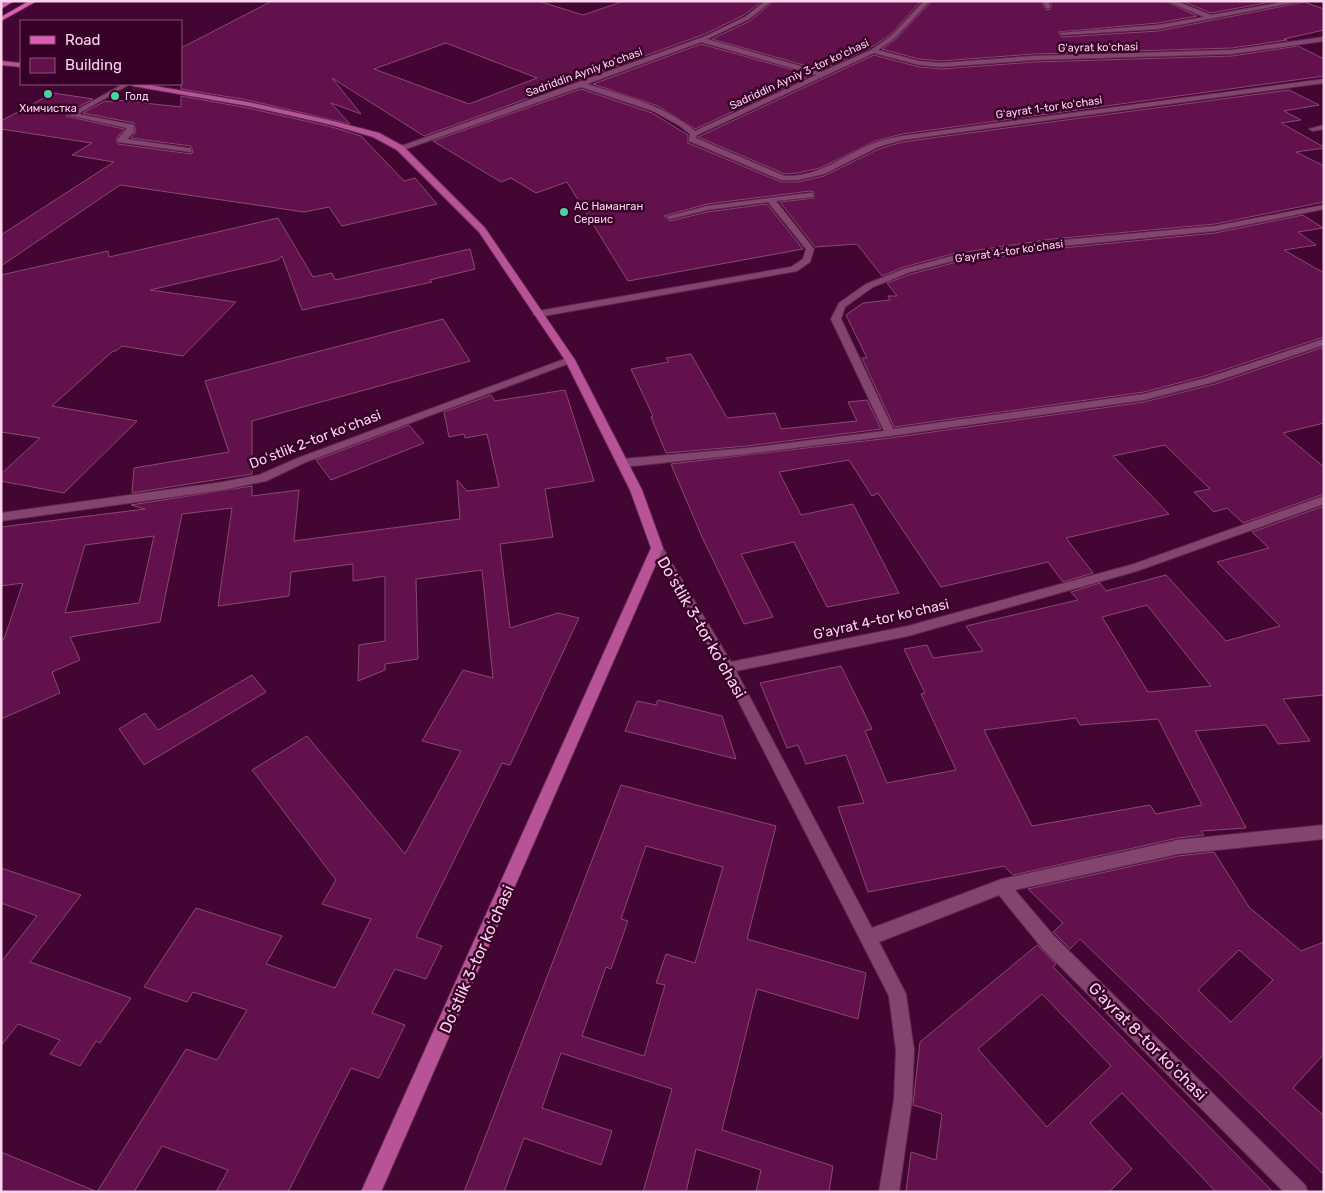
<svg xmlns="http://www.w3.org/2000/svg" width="1325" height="1193" font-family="Rubik,sans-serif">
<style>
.building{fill:#63114c;stroke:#894872;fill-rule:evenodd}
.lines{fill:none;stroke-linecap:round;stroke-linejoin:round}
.street-casing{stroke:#602750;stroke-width:2}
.secondary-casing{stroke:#602750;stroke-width:2}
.primary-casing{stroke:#602750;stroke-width:2}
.street{fill:#83456d;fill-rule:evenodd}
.secondary{fill:#b85397;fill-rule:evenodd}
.primary{fill:#e05db6;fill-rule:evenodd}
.poi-dot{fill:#4cd39b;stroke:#380028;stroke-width:2}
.labels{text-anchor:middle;stroke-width:5;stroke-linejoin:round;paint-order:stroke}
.far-street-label{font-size:11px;fill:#fad4ea;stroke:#380028}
.far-poi-label{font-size:11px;fill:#fad4ea;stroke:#380028;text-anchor:start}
.street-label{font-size:14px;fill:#fad4ea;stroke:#380028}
.near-street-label{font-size:16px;fill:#fad4ea;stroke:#380028}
</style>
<rect width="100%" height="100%" fill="#430633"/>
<!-- building -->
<path class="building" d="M 272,1 L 538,1 L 583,15 L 624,1 L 762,1 L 744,15 L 705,34 L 424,136 L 332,78 L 361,114 L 331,103 L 350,124 L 248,100 L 181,89 L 181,48 ZM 446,43 L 537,78 L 469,104 L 374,69 Z
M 774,1 L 921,1 L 890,35 L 870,48 L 821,70 L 712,39 L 750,21 Z
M 932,1 L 1041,1 L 1046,10 L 1051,9 L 1051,1 L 1165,1 L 1197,16 L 1158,23 L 1058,32 L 1062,37 L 1158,31 L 1304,2 L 1324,9 L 1324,30 L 1284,39 L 1287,40 L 1232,48 L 1034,54 L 941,61 L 919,59 L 882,49 L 896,39 Z
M 1182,1 L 1276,1 L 1211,13 Z
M 701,44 L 811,75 L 695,129 L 658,106 L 593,84 Z
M 1298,46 L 1324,59 L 1324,76 L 902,134 L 875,141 L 820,168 L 798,173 L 785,174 L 698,137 L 874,55 L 919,67 L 941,69 L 1034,62 L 1232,56 Z
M 581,89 L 652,113 L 688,135 L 688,143 L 781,182 L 798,182 L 824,176 L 879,149 L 902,142 L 1289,90 L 1319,105 L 1284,111 L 1301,120 L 1281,123 L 1324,147 L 1324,148 L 1296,152 L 1324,166 L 1324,202 L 1215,224 L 1052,239 L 952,254 L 904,267 L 882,276 L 857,244 L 815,247 L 780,202 L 814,198 L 814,192 L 810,191 L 707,204 L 664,216 L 670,221 L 707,212 L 767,204 L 803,249 L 628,281 L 567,182 L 536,193 L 511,178 L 501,182 L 433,141 Z
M 53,93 L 93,99 L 67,113 L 66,116 L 124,129 L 116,139 L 118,144 L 191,154 L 193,152 L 191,146 L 131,138 L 136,132 L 134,123 L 83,113 L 105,101 L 112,102 L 116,100 L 181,107 L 181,96 L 248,108 L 332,127 L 361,136 L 404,181 L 415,178 L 437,204 L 342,226 L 329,207 L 304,212 L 120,185 L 1,266 L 1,235 L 114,162 L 72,155 L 92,143 L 1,129 L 1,121 Z
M 1303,215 L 1323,228 L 1298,232 L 1316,245 L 1284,250 L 1324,273 L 1324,337 L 1205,376 L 1144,392 L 894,427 L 862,358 L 867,358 L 846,315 L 863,303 L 890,300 L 888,296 L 897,296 L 887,283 L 911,274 L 953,263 L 1052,249 L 1215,233 Z
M 278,218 L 313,277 L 332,273 L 335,280 L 470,249 L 475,269 L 430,280 L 432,282 L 302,310 L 282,256 L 278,260 L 150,290 L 236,302 L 183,356 L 122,346 L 116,351 L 113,351 L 52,406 L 137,421 L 64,493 L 1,481 L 1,474 L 40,438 L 1,432 L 1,275 L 108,251 L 109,257 Z
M 443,319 L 470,361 L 252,421 L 252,474 L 132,493 L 134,468 L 229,452 L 205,381 Z
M 1324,347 L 1324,423 L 1283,433 L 1324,467 L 1324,494 L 1243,523 L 1227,508 L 1214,512 L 1194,492 L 1210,489 L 1165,445 L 1113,456 L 1169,514 L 1066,538 L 1093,573 L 1063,582 L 1048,562 L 941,587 L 878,493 L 872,496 L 849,460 L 779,472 L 801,515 L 853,504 L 899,593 L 827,607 L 794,542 L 741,554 L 773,617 L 744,624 L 702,537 L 671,464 L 890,438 L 1144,402 L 1215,384 Z
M 691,354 L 727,418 L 775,413 L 781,429 L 857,421 L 848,402 L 867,400 L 881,429 L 747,446 L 666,453 L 651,417 L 653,416 L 631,369 L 669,362 L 666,358 Z
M 565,390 L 594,481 L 545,489 L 553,537 L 500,544 L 510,628 L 558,613 L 579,618 L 510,765 L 502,763 L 416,937 L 442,946 L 426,979 L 395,969 L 372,1013 L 405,1025 L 379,1078 L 351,1068 L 288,1192 L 216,1192 L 228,1170 L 162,1146 L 134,1192 L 97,1192 L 186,1049 L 217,1060 L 247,1010 L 193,992 L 187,1002 L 144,987 L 196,908 L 282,936 L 266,964 L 335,988 L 371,919 L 322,904 L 336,880 L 252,770 L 307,736 L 405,854 L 461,751 L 422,741 L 463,670 L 493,678 L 482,570 L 416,579 L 418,659 L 385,664 L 385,670 L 358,681 L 359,645 L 385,641 L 385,576 L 353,581 L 353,564 L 291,572 L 289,596 L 218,606 L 232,508 L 182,514 L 160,622 L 70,637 L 80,660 L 52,672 L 60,693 L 1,719 L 1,640 L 4,639 L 23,583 L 1,586 L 1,527 L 145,509 L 131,505 L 252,486 L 252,496 L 299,490 L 294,541 L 460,519 L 457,480 L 467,491 L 499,487 L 487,434 L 465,438 L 464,434 L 449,437 L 444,412 L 491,395 L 495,401 ZM 154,536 L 139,603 L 65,613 L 85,545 Z
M 409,425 L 424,443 L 331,480 L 316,460 Z
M 1324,506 L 1324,695 L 1283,699 L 1310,741 L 1278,744 L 1266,725 L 1195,731 L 1246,828 L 1201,831 L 1204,835 L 1178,838 L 1013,875 L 1004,866 L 868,892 L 838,807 L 864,803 L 846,755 L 806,764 L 798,745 L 787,748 L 760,683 L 841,666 L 872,729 L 865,731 L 887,783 L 956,770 L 921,694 L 925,693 L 904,649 L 927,645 L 933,658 L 983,651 L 966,626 L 1078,600 L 1071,592 L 1100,583 L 1106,591 L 1166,575 L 1226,641 L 1280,626 L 1217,562 L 1269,548 L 1252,532 ZM 1147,605 L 1211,686 L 1148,692 L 1102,617 ZM 1076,718 L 1080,725 L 1158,719 L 1202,805 L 1156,814 L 1150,805 L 1032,826 L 984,730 Z
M 252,675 L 266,692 L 144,765 L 119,729 L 145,713 L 158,730 Z
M 658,700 L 722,716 L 736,759 L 625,731 L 637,701 L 656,705 Z
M 621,785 L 776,826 L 747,939 L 866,973 L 858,1019 L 757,989 L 722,1130 L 833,1166 L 829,1192 L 756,1192 L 761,1170 L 696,1149 L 686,1192 L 643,1192 L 672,1089 L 561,1053 L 542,1108 L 612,1131 L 601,1165 L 524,1138 L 504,1192 L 464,1192 ZM 646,846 L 723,867 L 695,963 L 666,954 L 656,983 L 665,985 L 644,1056 L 582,1036 L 606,967 L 611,969 L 628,921 L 621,919 Z
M 1214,852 L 1249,907 L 1301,951 L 1324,942 L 1324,1054 L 1293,1088 L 1324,1116 L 1324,1175 L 1080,939 L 1070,949 L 1053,932 L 1063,923 L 1028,889 L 1178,856 ZM 1239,950 L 1273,980 L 1231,1022 L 1198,990 Z
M 1,868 L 81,895 L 30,962 L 131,998 L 100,1043 L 96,1041 L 80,1066 L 50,1054 L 60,1040 L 18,1024 L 1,1046 L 1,962 L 37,916 L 1,903 Z
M 1037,945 L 1056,964 L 1053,967 L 1273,1192 L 1216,1192 L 1122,1093 L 1090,1123 L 1132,1169 L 1109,1192 L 906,1192 L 911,1152 L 936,1160 L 942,1114 L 913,1105 L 920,1042 ZM 1042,994 L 1111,1066 L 1047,1127 L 978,1049 Z
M 1,1152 L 95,1191 L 95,1192 L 1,1192 Z"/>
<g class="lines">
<defs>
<path id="street" d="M 765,1 L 772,1 L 749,19 L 707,39 L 821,72 L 871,50 L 891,36 L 924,1 L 930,1 L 895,38 L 878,50 L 919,61 L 941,63 L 1034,56 L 1232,50 L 1324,37 L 1324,41 L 1232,54 L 1034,60 L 941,67 L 919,65 L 874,53 L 697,135 L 696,138 L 785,176 C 822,176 840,157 872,144 C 881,140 892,138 902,136 L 1324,79 L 1324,83 L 902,140 L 878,147 L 824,174 L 798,180 L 781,180 L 689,141 L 690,134 L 680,126 L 653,111 L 581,87 L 403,150 L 396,148 L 706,36 L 745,17 ZM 701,42 L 816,75 L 695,131 C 664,105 625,96 587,84 Z
M 1043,1 L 1049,1 L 1050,8 L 1046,8 Z
M 1167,1 L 1176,1 L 1211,15 L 1288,1 L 1302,1 L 1158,29 L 1062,35 L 1059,33 L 1158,25 L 1204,17 Z
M 123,84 L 130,84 L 78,114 L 134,125 L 134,132 L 127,139 L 188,148 L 191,148 L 191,152 L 118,142 L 117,140 L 127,128 L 68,115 Z
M 1324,125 L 1324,129 L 1313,131 L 1309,129 Z
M 810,193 L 813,193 L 813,197 L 776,201 L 814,249 L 810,262 L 797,271 L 538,317 L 533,314 L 538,311 L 791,267 L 803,259 L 806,249 L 768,202 L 707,210 L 670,219 L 666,217 L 707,206 Z
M 1324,205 L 1324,209 L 1215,231 L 1052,247 L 953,261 L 910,272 L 873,287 L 845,307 L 841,319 L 893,429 L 1144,394 L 1206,378 L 1324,339 L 1324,345 L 1214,382 L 1144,400 L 890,436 L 747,454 L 623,467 L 618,463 L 623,459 L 747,448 L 884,431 L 831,319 L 839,303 L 866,284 L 904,269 L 952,256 L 1052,241 L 1215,226 Z
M 570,357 L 575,360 L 573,362 L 306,462 L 266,481 L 223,490 L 1,521 L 1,513 L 223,482 L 259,475 L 298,458 Z
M 1324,496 L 1324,504 L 1137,571 L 908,636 L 736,671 L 872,928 L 1002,879 L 1178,840 L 1324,825 L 1324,839 L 1178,854 L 1015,890 L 1054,936 L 1305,1185 L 1308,1192 L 1284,1192 L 1042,948 L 999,895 L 879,942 L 906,994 L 914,1050 L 912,1100 L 899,1192 L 879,1192 L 894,1100 L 896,1050 L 889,996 L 723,671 L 651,548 L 653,545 L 661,545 L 731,662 L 908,626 L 1134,564 Z"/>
<path id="secondary" d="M 1,61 L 21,63 L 21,67 L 1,65 Z
M 130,84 L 143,84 L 248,102 L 333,121 L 379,133 L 403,146 L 485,228 L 575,360 L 642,490 L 663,548 L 381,1192 L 361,1192 L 651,548 L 630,490 L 565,360 L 479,232 L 397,150 L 373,137 L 332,125 L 248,106 L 133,86 Z"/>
<path id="primary" d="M 7,1 L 14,1 L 1,9 L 1,4 Z
M 29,1 L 37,1 L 1,21 L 1,17 Z"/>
</defs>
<!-- street casing -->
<use href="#street" class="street-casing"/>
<!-- secondary casing -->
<use href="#secondary" class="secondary-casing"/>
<!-- primary casing -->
<use href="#primary" class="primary-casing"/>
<!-- street -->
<use href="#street" class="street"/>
<!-- secondary -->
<use href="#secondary" class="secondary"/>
<!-- primary -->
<use href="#primary" class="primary"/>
</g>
<!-- markers -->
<g class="poi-dot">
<circle cx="48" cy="94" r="5"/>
<circle cx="115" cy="96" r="5"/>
<circle cx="564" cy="212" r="5"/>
</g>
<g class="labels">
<!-- far-street labels -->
<g class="far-street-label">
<text transform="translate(1098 47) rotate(-1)" y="4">Gʻayrat koʻchasi</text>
<text transform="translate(584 72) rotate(-20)" y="4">Sadriddin Ayniy koʻchasi</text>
<text transform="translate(799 74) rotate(-25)" y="4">Sadriddin Ayniy 3-tor koʻchasi</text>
<text transform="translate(1049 107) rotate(-8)" y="4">Gʻayrat 1-tor koʻchasi</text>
<text transform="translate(1009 251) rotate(-8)" y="4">G'ayrat 4-tor koʻchasi</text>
</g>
<!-- far-poi labels -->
<g class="far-poi-label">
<text x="125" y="100">Голд</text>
<text x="48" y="112" text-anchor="middle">Химчистка</text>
<text x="574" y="210">АС Наманган<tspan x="574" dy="13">Сервис</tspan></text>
</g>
<!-- street labels -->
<g class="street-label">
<text transform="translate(315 439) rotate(-21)" y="5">Doʻstlik 2-tor koʻchasi</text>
<text transform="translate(881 619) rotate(-13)" y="5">G'ayrat 4-tor koʻchasi</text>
</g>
<!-- near-street labels -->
<g class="near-street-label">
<text transform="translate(702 627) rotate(60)" y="6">Doʻstlik 3-tor koʻchasi</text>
<text transform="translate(476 959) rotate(-66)" y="6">Doʻstlik 3-tor koʻchasi</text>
<text transform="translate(1148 1041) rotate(45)" y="6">G'ayrat 8-tor koʻchasi</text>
</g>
</g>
<!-- border -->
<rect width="1325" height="1193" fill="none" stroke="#fad4ea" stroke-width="5"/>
<!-- legend -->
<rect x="20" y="20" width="162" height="65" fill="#380028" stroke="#865576"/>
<rect x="30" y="36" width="25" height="8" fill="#e05db6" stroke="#865576"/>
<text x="65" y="45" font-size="15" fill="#fad4ea">Road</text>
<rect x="30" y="58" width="25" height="15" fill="#63114c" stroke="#865576"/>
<text x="65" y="70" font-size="15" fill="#fad4ea">Building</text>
</svg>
